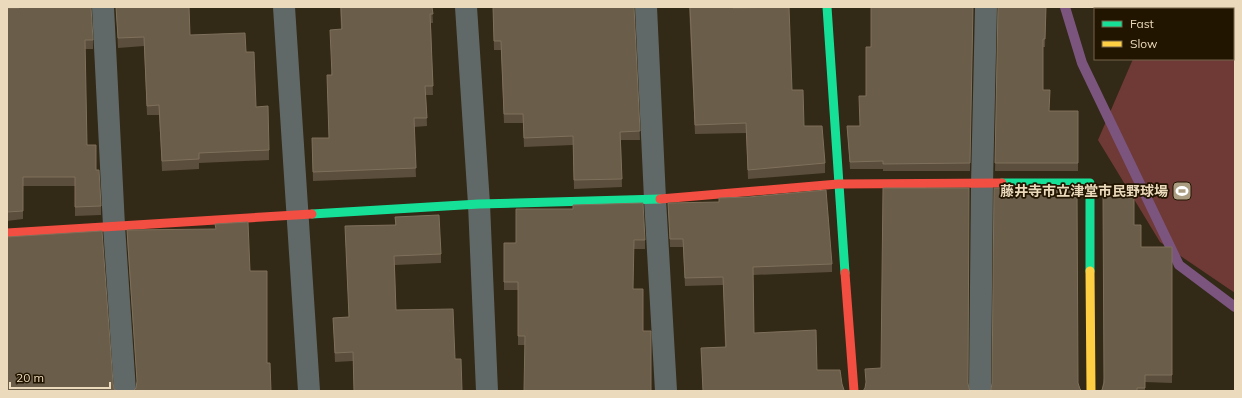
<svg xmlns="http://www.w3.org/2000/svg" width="1242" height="398" font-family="Mulish,'Noto Sans JP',sans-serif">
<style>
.green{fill:#6f3936}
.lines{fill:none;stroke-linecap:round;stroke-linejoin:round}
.stream{stroke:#7c557f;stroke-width:10}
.street{stroke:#606967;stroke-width:22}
.fast{stroke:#16e098;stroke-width:9}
.slow{stroke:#ffcf43;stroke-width:9}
.jam{stroke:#f24e42;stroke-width:9}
.wall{fill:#5b4e3c}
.building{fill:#6a5d49;stroke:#7e705b}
.labels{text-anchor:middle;stroke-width:3.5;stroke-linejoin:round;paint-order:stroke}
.poi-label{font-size:14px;font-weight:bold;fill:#ebdabb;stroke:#221500;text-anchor:end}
</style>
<rect width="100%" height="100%" fill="#322916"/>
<!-- green -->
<path class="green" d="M 1174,7 L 1235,7 L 1235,293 L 1160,242 L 1098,140 L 1133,59 L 1233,59 L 1233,9 L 1169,9 Z"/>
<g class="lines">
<!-- stream -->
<path class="stream" d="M 1065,7 L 1082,63 L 1179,265 L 1235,307"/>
<!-- street -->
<path class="street" d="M 103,7 L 114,226 L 125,391
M 284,7 L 309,391
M 466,7 L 479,204 L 487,391
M 646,7 L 655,199 L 666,391
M 980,391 L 982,184 L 986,7"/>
<!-- fast -->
<path class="fast" d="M 827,7 L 845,273
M 1002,183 L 1090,183 L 1090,271
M 312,214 L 479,204 L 660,199"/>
<!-- slow -->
<path class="slow" d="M 1090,271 L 1091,391"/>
<!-- jam -->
<path class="jam" d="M 660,199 L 838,184 L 1002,183
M 7,233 L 312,214
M 845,273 L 854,391"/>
</g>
<!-- wall -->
<path class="wall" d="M 116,7 L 189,7 L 190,35 L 246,52 L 256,107 L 269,150 L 269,160 L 199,163 L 199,169 L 162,171 L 159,115 L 147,115 L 144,46 L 118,48 Z
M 340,7 L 432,7 L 433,23 L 431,23 L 433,95 L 426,95 L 427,126 L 414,127 L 416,177 L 313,181 L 312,138 L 329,138 L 327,75 L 331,75 L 341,29 Z
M 493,7 L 634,7 L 640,140 L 621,140 L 622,187 L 574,189 L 573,145 L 524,147 L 523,123 L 504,123 L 501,50 L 494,50 Z
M 689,7 L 733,7 L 733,8 L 792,90 L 804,126 L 825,163 L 825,173 L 748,179 L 746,133 L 695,134 Z
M 973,7 L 970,171 L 883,171 L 883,169 L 850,169 L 847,126 L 860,126 L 866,96 L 871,47 Z
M 998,7 L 1046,7 L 1045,47 L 1043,47 L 1043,90 L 1049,111 L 1078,111 L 1078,171 L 995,171 Z
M 7,8 L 19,8 L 93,40 L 93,49 L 85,49 L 87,145 L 96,170 L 101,206 L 101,215 L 75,216 L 75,186 L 23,186 L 23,219 L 7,221 Z
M 668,203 L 832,264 L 832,272 L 753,275 L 754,333 L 817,370 L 842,384 L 844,390 L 845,391 L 703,391 L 701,348 L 725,347 L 723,285 L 685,286 L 683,247 L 670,247 Z
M 395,217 L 441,254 L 441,263 L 395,265 L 396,310 L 455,359 L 462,391 L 354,391 L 353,361 L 335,362 L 333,318 L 349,317 L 345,226 L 395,225 Z
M 1134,225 L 1141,247 L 1172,247 L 1172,383 L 1145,382 L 1145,391 L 1100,391 L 1102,390 L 1103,383 Z
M 127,230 L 250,271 L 267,363 L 136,388 L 137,383 L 127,239 Z
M 645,240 L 645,249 L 634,249 L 525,345 L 518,345 L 518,290 L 504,290 L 504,243 Z"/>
<!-- building -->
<path class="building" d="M 19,7 L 91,7 L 93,40 L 85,40 L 87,145 L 96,145 L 96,170 L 99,170 L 101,206 L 75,207 L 75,177 L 23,177 L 23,211 L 7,212 L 7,8 L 19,8 Z
M 116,7 L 189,7 L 190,35 L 245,33 L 246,52 L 254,52 L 256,107 L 268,106 L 269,150 L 199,153 L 199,159 L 162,161 L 159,105 L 147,106 L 144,37 L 118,38 Z
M 341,7 L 432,7 L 433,14 L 430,14 L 433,86 L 425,86 L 427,118 L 414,118 L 416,168 L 313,172 L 312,138 L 329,138 L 327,75 L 332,75 L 330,30 L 342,29 Z
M 493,7 L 634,7 L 640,131 L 620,132 L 622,179 L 574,180 L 573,136 L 524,138 L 523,114 L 504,114 L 501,41 L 494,41 Z
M 690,7 L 733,7 L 733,8 L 789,7 L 792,90 L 803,90 L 804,126 L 822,126 L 825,163 L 748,170 L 746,123 L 695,125 Z
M 871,7 L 973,7 L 970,163 L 883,164 L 883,161 L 850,162 L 847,126 L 860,126 L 859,96 L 866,96 L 866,47 L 871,47 Z
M 998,7 L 1046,7 L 1045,39 L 1043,39 L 1043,90 L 1050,90 L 1049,111 L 1078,111 L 1078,163 L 995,163 Z
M 883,188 L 969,188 L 968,383 L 969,389 L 971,391 L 863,391 L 865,388 L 866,382 L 865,369 L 881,368 Z
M 994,188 L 1077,188 L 1078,383 L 1080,389 L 1082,391 L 989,391 L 991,390 L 992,383 Z
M 826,190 L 832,264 L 753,267 L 754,333 L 816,330 L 817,370 L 840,370 L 842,384 L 844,390 L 845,391 L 703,391 L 701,348 L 726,347 L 723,277 L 685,278 L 683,239 L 670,239 L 668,203 L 719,202 L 719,198 L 749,197 Z
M 1103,196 L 1134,196 L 1134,225 L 1141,225 L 1141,247 L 1172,247 L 1172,375 L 1145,375 L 1145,388 L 1137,388 L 1137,391 L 1100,391 L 1102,390 L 1104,383 Z
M 643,203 L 645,240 L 634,240 L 633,289 L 643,289 L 643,331 L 651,331 L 651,391 L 524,391 L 525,336 L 518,336 L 518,282 L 504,282 L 504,243 L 516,243 L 516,209 L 573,209 L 573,205 Z
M 439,215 L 441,254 L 394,256 L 396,310 L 453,309 L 455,359 L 461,359 L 462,391 L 354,391 L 353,352 L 335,353 L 333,318 L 349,317 L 345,226 L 396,225 L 395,217 Z
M 248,222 L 250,271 L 267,271 L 267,363 L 270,363 L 271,391 L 133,391 L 136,388 L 137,381 L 127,230 L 216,229 L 215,224 Z
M 102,231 L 113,383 L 114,389 L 117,391 L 7,391 L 7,237 Z"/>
<!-- icons -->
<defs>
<symbol id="stadium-square" viewBox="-11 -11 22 22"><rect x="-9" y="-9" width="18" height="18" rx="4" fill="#aa9c81" stroke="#221500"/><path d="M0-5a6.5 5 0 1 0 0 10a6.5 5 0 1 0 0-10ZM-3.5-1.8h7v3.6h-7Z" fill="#fff"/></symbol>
</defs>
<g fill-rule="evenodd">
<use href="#stadium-square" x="1171" y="180" width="22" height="22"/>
</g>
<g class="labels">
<!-- poi labels -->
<g class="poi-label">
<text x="1168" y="196">藤井寺市立津堂市民野球場</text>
</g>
</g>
<!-- border -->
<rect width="1242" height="398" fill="none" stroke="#ebdabb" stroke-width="16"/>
<!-- legend -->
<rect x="1094" y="8" width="140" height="52" fill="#221500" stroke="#72644b"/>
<rect x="1102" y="21" width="20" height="6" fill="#16e098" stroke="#72644b"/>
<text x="1130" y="28" font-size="12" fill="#ebdabb">Fast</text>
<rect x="1102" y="41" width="20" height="6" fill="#ffcf43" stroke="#72644b"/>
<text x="1130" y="48" font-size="12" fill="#ebdabb">Slow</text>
<!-- scale -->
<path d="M10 382v6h100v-6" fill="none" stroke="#ebdabb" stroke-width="2"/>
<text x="16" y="382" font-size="12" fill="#ebdabb" stroke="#221500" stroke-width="3" paint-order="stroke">20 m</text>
</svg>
